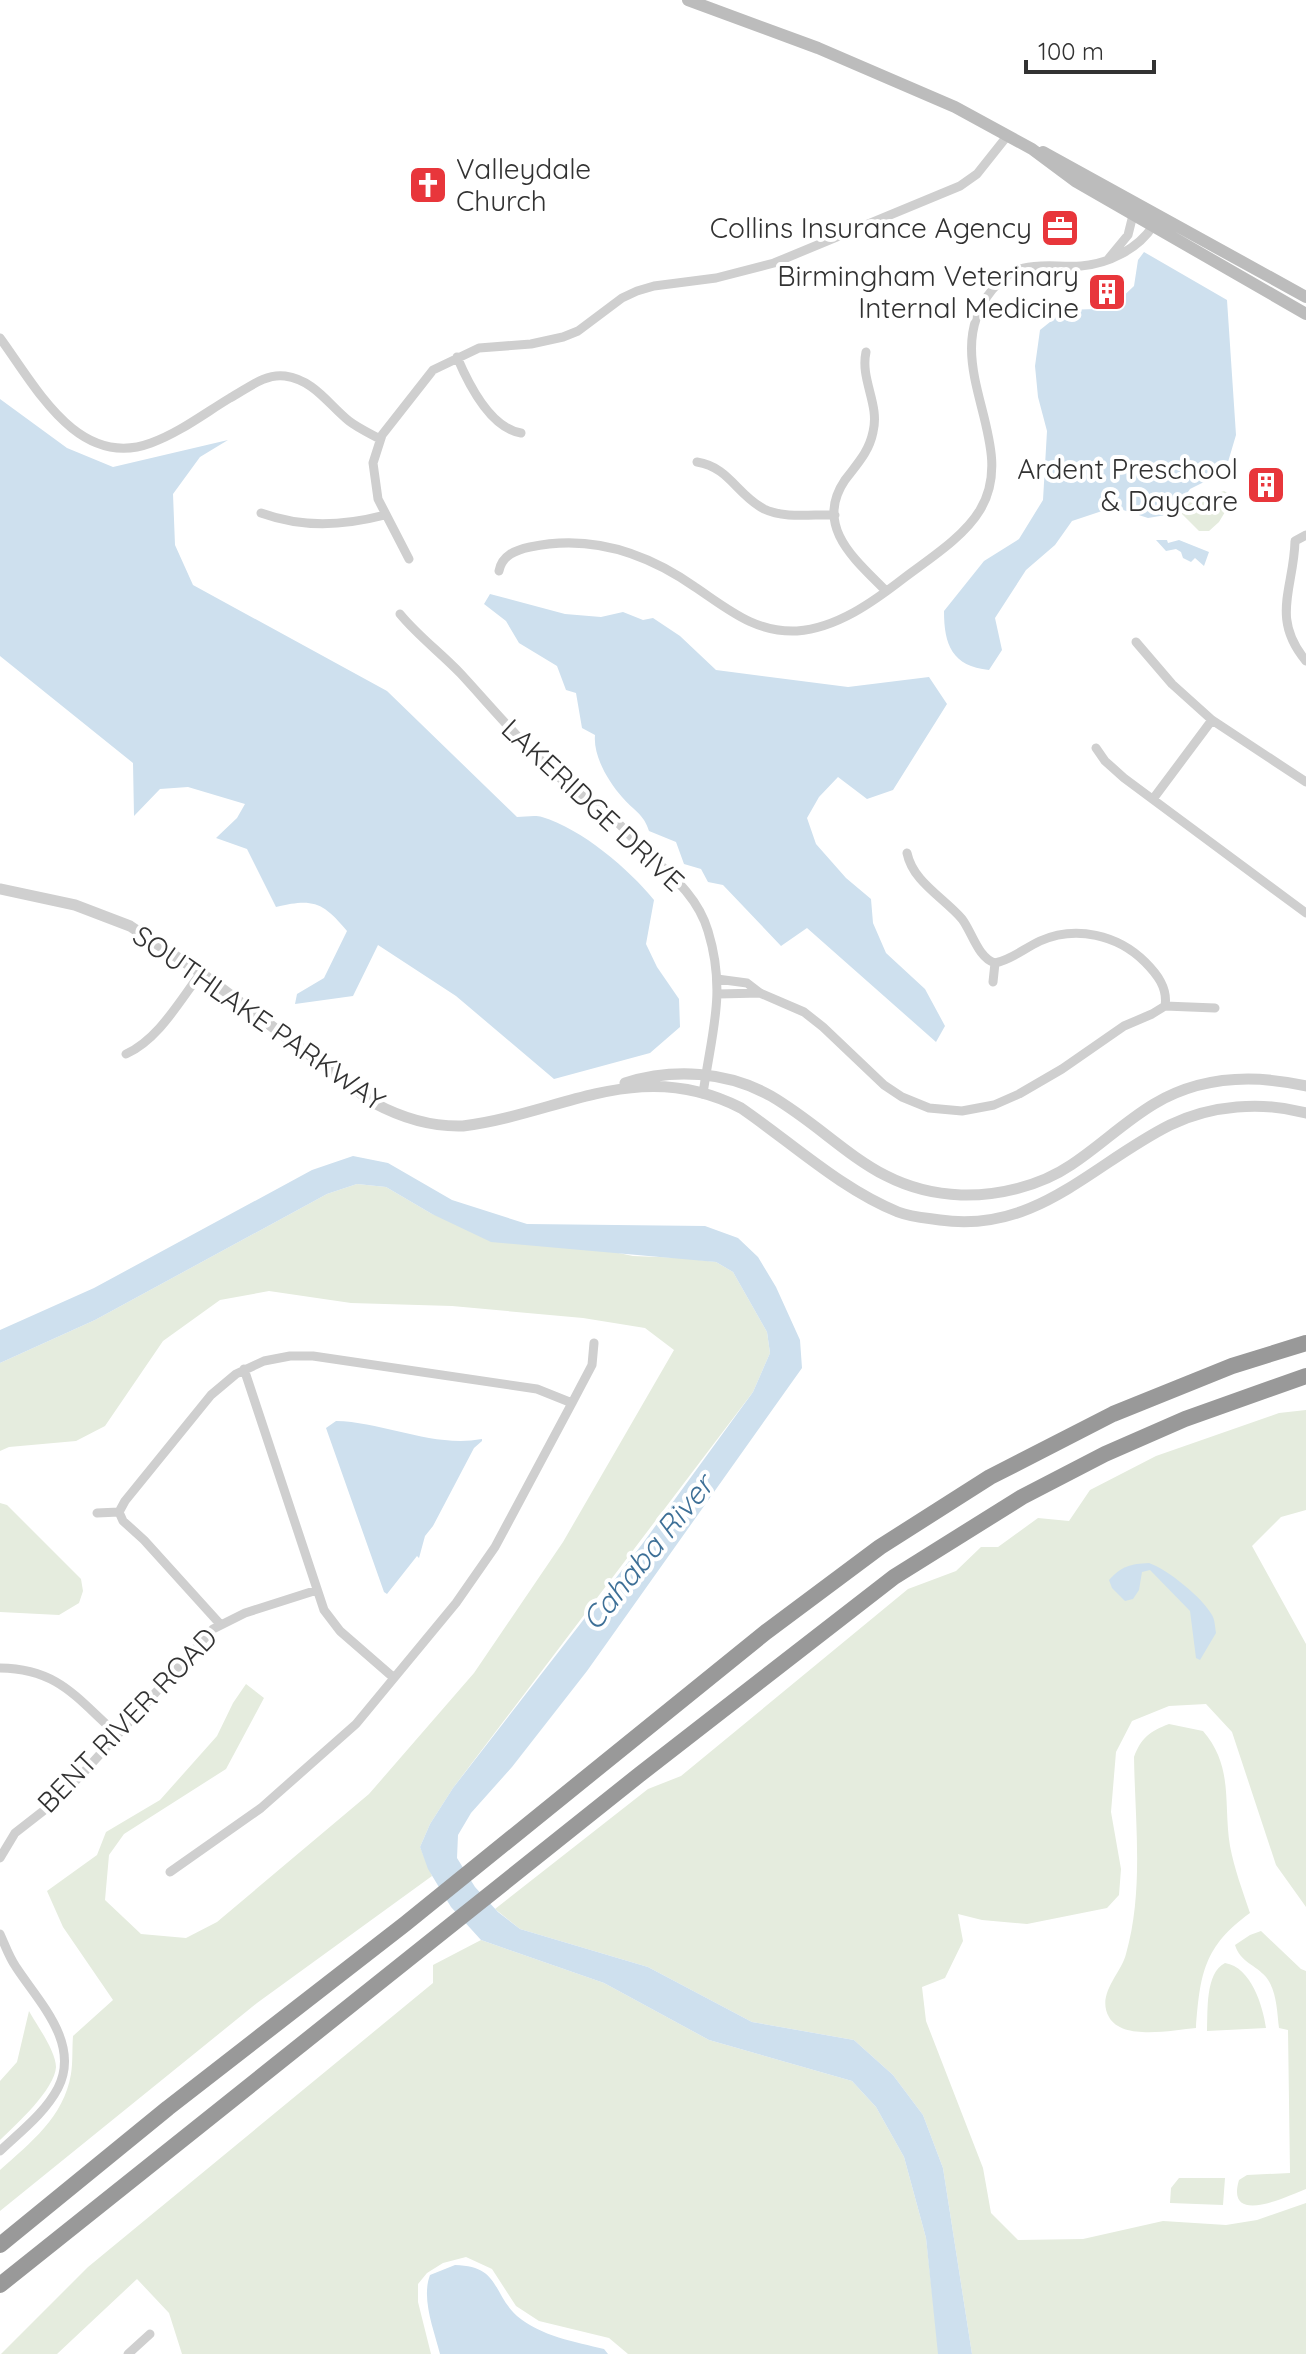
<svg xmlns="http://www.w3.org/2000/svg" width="1306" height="2354" font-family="Quicksand,sans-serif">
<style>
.green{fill:#e5ecde}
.water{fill:#cee0ee}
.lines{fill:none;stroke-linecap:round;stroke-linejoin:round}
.minor{stroke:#cfcfcf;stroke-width:9}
.tertiary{stroke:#cfcfcf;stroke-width:11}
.secondary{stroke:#bcbcbc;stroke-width:12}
.motorway{stroke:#999;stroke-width:16}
.labels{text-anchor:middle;stroke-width:8;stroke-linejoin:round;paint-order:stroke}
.poi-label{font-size:28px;fill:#323232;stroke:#fff;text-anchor:end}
.street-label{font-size:28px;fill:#323232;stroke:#fff}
.water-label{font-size:30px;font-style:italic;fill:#3e7097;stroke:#fff}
</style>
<rect width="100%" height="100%" fill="#fff"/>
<!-- green -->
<path class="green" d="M 1224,491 L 1234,497 L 1219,522 L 1209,531 L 1199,531 L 1181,513 L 1190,502 Z
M 357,1184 L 386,1187 L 432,1214 L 633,1256 L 683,1258 L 716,1262 L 733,1272 L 767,1332 L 770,1353 L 753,1392 L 453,1788 L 430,1824 L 420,1847 L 432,1876 L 257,2003 L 0,2211 L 0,2170 C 30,2143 64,2117 71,2074 C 73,2062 72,2048 73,2036 L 113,2000 L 63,1927 L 47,1891 L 97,1855 L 106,1832 L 160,1800 L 217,1736 L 233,1703 L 246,1684 L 264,1698 L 226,1769 L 124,1834 L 109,1855 L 105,1900 L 141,1934 L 186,1938 L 217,1922 L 369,1794 L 474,1673 L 563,1542 L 674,1350 L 645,1328 L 583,1318 L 452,1306 L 351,1303 L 269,1291 L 220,1300 L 163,1341 L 105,1426 L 76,1441 L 9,1447 L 0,1451 L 0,1363 L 95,1320 L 327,1194 Z
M 1306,1410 L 1306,1510 L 1281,1517 L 1252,1546 L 1306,1644 L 1306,1907 L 1276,1865 L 1232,1732 L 1206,1704 L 1169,1706 L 1132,1721 L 1116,1752 L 1111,1812 L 1121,1869 L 1119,1895 L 1107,1908 L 1027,1924 L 982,1920 L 958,1914 L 963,1941 L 945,1978 L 922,1987 L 926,2021 L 983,2168 L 991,2213 L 1018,2240 L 1083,2239 L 1163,2221 L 1226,2225 L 1257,2220 L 1306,2203 L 1306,2354 L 972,2354 L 943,2168 L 923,2115 L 893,2075 L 854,2040 L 752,2022 L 648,1967 L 520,1929 L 495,1909 L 648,1789 L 681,1776 L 908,1589 L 956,1571 L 981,1547 L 998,1547 L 1038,1518 L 1069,1521 L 1090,1490 L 1156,1456 L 1279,1413 Z
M 0,1503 L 7,1505 L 81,1579 L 83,1591 L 79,1603 L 59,1615 L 0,1612 Z
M 1169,1724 L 1203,1731 C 1234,1767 1223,1803 1230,1846 C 1234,1868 1243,1892 1250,1913 C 1204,1946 1200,1974 1196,2028 C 1173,2030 1122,2041 1109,2017 C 1096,1994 1121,1974 1126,1954 C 1144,1891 1135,1822 1134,1757 C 1141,1738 1150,1731 1169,1724 Z
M 1261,1931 L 1301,1969 L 1306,1971 L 1306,2189 C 1288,2196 1225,2227 1239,2180 L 1247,2175 L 1290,2173 L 1288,2030 L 1279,2028 C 1277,2012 1277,1991 1266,1977 C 1256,1965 1240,1962 1235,1945 L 1250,1935 Z
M 481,1940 L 604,1983 L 709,2040 L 852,2081 L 876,2107 L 904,2157 L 926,2238 L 939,2354 L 628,2354 L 609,2338 L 539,2321 L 516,2306 L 492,2269 L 466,2257 L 443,2263 L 427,2273 L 418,2284 L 418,2302 L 431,2354 L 182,2354 L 169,2313 L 137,2279 L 57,2354 L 1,2354 L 88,2267 L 433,1983 L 433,1965 Z
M 1225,1963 C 1251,1967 1263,2006 1266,2028 L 1207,2031 C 1208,2011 1205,1973 1225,1963 Z
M 29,2011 C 36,2024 56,2051 56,2067 C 55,2089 16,2125 0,2140 L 0,2081 L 17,2062 Z
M 1179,2178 L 1225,2178 L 1223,2205 L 1170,2203 L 1171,2188 Z"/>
<!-- water -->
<path class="water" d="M 1144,252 L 1227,300 L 1236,435 L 1228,462 L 1212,478 L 1190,489 L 1179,505 L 1166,515 L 1148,518 L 1120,509 L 1105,510 L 1072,521 L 1055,545 L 1026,570 L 995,618 L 1002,650 L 989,670 C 952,666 944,645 944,611 L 984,561 L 1019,539 L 1043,500 L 1047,431 L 1038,397 L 1035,366 L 1040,330 L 1065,310 L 1096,309 L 1116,303 L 1134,286 L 1138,260 Z
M 0,399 L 67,448 L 113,467 L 228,440 L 200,457 L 173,494 L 175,545 L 193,585 L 387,691 L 517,817 C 525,817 535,815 542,817 C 582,829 629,869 654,900 L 646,944 L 657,967 L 679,999 L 680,1027 L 650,1053 L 554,1079 L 456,996 L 378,945 L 353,996 L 295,1004 L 297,994 L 324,978 L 347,931 C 323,902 313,898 276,907 L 247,849 L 216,838 L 237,818 L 245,804 L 188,787 L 160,789 L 134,816 L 133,763 L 0,656 Z
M 1156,540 L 1167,540 L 1168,543 L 1179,540 L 1209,552 L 1204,566 L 1195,558 L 1191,562 L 1183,558 L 1181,552 L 1176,549 L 1166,551 Z
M 490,594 L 565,614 L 601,617 L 623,612 L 643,620 L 653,618 L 680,636 L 716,670 L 848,687 L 929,677 L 947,704 L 893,790 L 867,799 L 838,777 L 819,797 L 807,818 L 816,844 L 846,878 L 871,899 L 873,923 L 886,953 L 925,989 L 945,1026 L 936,1042 L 807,928 L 781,946 L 723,885 L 708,882 L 701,869 L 684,864 L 676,842 L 649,831 C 644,814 633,810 622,797 C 608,781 593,756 595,735 L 582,728 L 576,693 L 566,690 L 557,666 L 519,643 L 506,621 L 484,604 Z
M 353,1156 L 388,1163 L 452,1200 L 527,1224 L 705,1226 L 738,1238 L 758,1257 L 776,1287 L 800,1340 L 802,1368 L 587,1671 L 512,1767 L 471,1813 L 458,1835 L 457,1858 L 475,1887 L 498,1912 L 520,1929 L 648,1967 L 752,2022 L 854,2040 L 893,2075 L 923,2115 L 943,2168 L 972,2354 L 938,2354 L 926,2238 L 904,2157 L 876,2107 L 852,2081 L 709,2040 L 604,1983 L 481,1940 L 451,1907 L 428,1869 L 420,1847 L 430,1824 L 453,1788 L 643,1543 L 753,1392 L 770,1353 L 767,1332 L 733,1272 L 716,1262 L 491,1242 L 432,1214 L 386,1187 L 357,1184 L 327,1194 L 95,1320 L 0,1363 L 0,1330 L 94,1288 L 312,1170 Z
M 336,1421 C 384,1422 433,1448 482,1439 L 482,1441 L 474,1448 L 433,1526 L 425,1536 L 419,1558 L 417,1556 L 387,1594 L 384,1592 L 326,1428 Z
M 1149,1563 C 1167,1569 1203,1598 1212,1615 C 1215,1620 1215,1627 1216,1633 L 1200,1660 L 1196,1658 L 1190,1611 L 1150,1570 L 1142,1572 L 1139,1590 L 1133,1599 L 1125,1601 L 1112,1588 L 1109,1580 C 1122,1566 1130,1564 1149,1563 Z
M 455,2265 C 500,2266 492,2293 517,2316 C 540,2336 576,2342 604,2349 L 608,2354 L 440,2354 C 434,2330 421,2299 430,2275 Z"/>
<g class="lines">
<!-- minor -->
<path class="minor" d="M 1109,258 L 1128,235 L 1133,215 L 1139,213
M 0,338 C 36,387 78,470 151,443 C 179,433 205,413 230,398 C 247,389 265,373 285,376 C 314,380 328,404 349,421 C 358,428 369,433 380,439
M 866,352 C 860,380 880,404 873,432 C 869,452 857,464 845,480 C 813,527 857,561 886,591
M 457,357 C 468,383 490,428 521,433
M 697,462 C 729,467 737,495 764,509 C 785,519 813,514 835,515
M 261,513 C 303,528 342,526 385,515
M 1306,535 L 1295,541 C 1294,588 1270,618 1306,661
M 409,559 L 378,499 L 373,463 L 382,435 L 433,370 L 479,348 L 531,344 L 563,337 L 578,331 L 622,298 L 637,291 L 654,286 L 716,278 L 774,263 L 960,186 L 977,174 L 1008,135
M 499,571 C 502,555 516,550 530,547 C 591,534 645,552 695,587 C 728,609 755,633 797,631 C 837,628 873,602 904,578 C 929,559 964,537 980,510 C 1022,441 934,362 992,290 C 1019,257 1046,268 1081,266 C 1108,264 1138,249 1153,226 L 1152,223
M 400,614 C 418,636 441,653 461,674 C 494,710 525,747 562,780 C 575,793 592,801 606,812 C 619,822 629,835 641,847 C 667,872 697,894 708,931 C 727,993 711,1034 703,1094
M 1136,642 L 1172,684 L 1212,720 L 1306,782
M 1096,748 L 1105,761 L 1124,778 L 1306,913
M 1153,799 L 1212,720
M 907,853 C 913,882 943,897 962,919 C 972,932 978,958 995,963
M 995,963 C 1011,960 1025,948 1040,941 C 1076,925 1118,935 1145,962 C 1157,974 1168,988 1165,1006
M 717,979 L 747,983 L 760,993 L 804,1012 L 823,1027 L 884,1085 L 902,1097 L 929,1108 L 962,1111 L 994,1105 L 1019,1094 L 1062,1069 L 1124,1026 L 1152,1014 L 1165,1006 L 1215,1008
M 993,982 L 995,963
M 718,994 L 760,993
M 126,1054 C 159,1039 180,1000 201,973
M 244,1369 L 324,1610 L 340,1631 L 394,1678
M 119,1512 L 125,1501 L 211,1395 L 236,1374 L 264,1361 L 290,1356 L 313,1356 L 537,1389 L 572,1403
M 119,1512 L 123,1521 L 144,1540 L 220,1624
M 97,1513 L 119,1512
M 0,1668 C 59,1669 76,1698 117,1734
M 0,1858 L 15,1833 L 56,1801 L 84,1772 L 213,1629 L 245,1613 L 317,1590
M 170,1872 L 261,1808 L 356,1724 L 456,1603 L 495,1547 L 572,1403 L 592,1365 L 594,1343
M 0,1934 C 5,1945 9,1957 16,1967 C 38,2001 81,2043 58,2088 C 45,2113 20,2132 0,2151
M 128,2354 L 150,2334"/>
<!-- tertiary -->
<path class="tertiary" d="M 0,889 L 75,905 L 130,926 L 201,973 L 374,1103 C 402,1118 431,1127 463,1126 C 563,1113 639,1056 741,1108 C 792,1143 841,1189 898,1212 C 911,1217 926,1218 940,1220 C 1036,1234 1092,1164 1170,1125 C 1211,1105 1262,1101 1306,1113
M 625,1083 C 673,1068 727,1071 771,1096 C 839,1136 874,1192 961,1195 C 998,1196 1040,1186 1071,1165 C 1100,1146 1124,1122 1154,1104 C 1201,1076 1253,1074 1306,1086"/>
<!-- secondary -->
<path class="secondary" d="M 688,0 L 818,48 L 955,107 L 1032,149 L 1075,181 L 1306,314
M 1043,152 L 1306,297"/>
<!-- motorway -->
<path class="motorway" d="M 0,2245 L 168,2108 L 405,1924 L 766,1632 L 880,1547 L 990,1477 L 1113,1414 L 1232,1366 L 1306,1343
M 0,2285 L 639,1775 L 894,1577 L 1022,1497 L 1105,1454 L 1185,1419 L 1306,1376"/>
</g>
<!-- icons -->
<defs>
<symbol id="church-square" viewBox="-11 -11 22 22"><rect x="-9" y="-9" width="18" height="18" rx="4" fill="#e8363b" stroke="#fff"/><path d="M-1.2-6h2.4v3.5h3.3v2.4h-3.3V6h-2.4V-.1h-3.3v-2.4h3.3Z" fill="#fff"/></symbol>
<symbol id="office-square" viewBox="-11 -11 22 22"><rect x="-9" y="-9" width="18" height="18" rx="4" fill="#e8363b" stroke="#fff"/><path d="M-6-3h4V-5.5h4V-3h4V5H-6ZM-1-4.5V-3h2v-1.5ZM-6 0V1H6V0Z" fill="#fff"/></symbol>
<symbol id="building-square" viewBox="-11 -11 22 22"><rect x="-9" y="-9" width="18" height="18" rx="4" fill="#e8363b" stroke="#fff"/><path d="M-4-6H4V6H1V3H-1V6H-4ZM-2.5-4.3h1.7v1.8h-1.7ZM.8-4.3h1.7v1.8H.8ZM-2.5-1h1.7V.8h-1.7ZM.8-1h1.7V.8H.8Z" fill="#fff"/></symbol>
</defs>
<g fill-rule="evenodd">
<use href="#church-square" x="406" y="163" width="44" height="44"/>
<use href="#office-square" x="1038" y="206" width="44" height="44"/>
<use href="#building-square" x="1085" y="270" width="44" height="44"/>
<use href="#building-square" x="1244" y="463" width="44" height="44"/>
</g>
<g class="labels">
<!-- poi labels -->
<g class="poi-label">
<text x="456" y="179" text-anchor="start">Valleydale<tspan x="456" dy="32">Church</tspan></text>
<text x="1032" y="238">Collins Insurance Agency</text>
<text x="1079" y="286">Birmingham Veterinary<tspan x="1079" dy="32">Internal Medicine</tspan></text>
<text x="1238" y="479">Ardent Preschool<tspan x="1238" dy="32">&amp; Daycare</tspan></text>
</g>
<!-- street labels -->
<g class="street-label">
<text transform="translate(593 805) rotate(43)" y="10">LAKERIDGE DRIVE</text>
<text transform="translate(259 1018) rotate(35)" y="10">SOUTHLAKE PARKWAY</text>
<text transform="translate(127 1720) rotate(-46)" y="10">BENT RIVER ROAD</text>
</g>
<!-- water labels -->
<g class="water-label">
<text transform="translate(648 1553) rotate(-51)" y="10">Cahaba River</text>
</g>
</g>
<!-- scale -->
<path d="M1026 60v12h128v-12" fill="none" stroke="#323232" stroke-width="4"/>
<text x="1038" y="60" font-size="24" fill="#323232" stroke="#ffffff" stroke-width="6" paint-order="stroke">100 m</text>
</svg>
